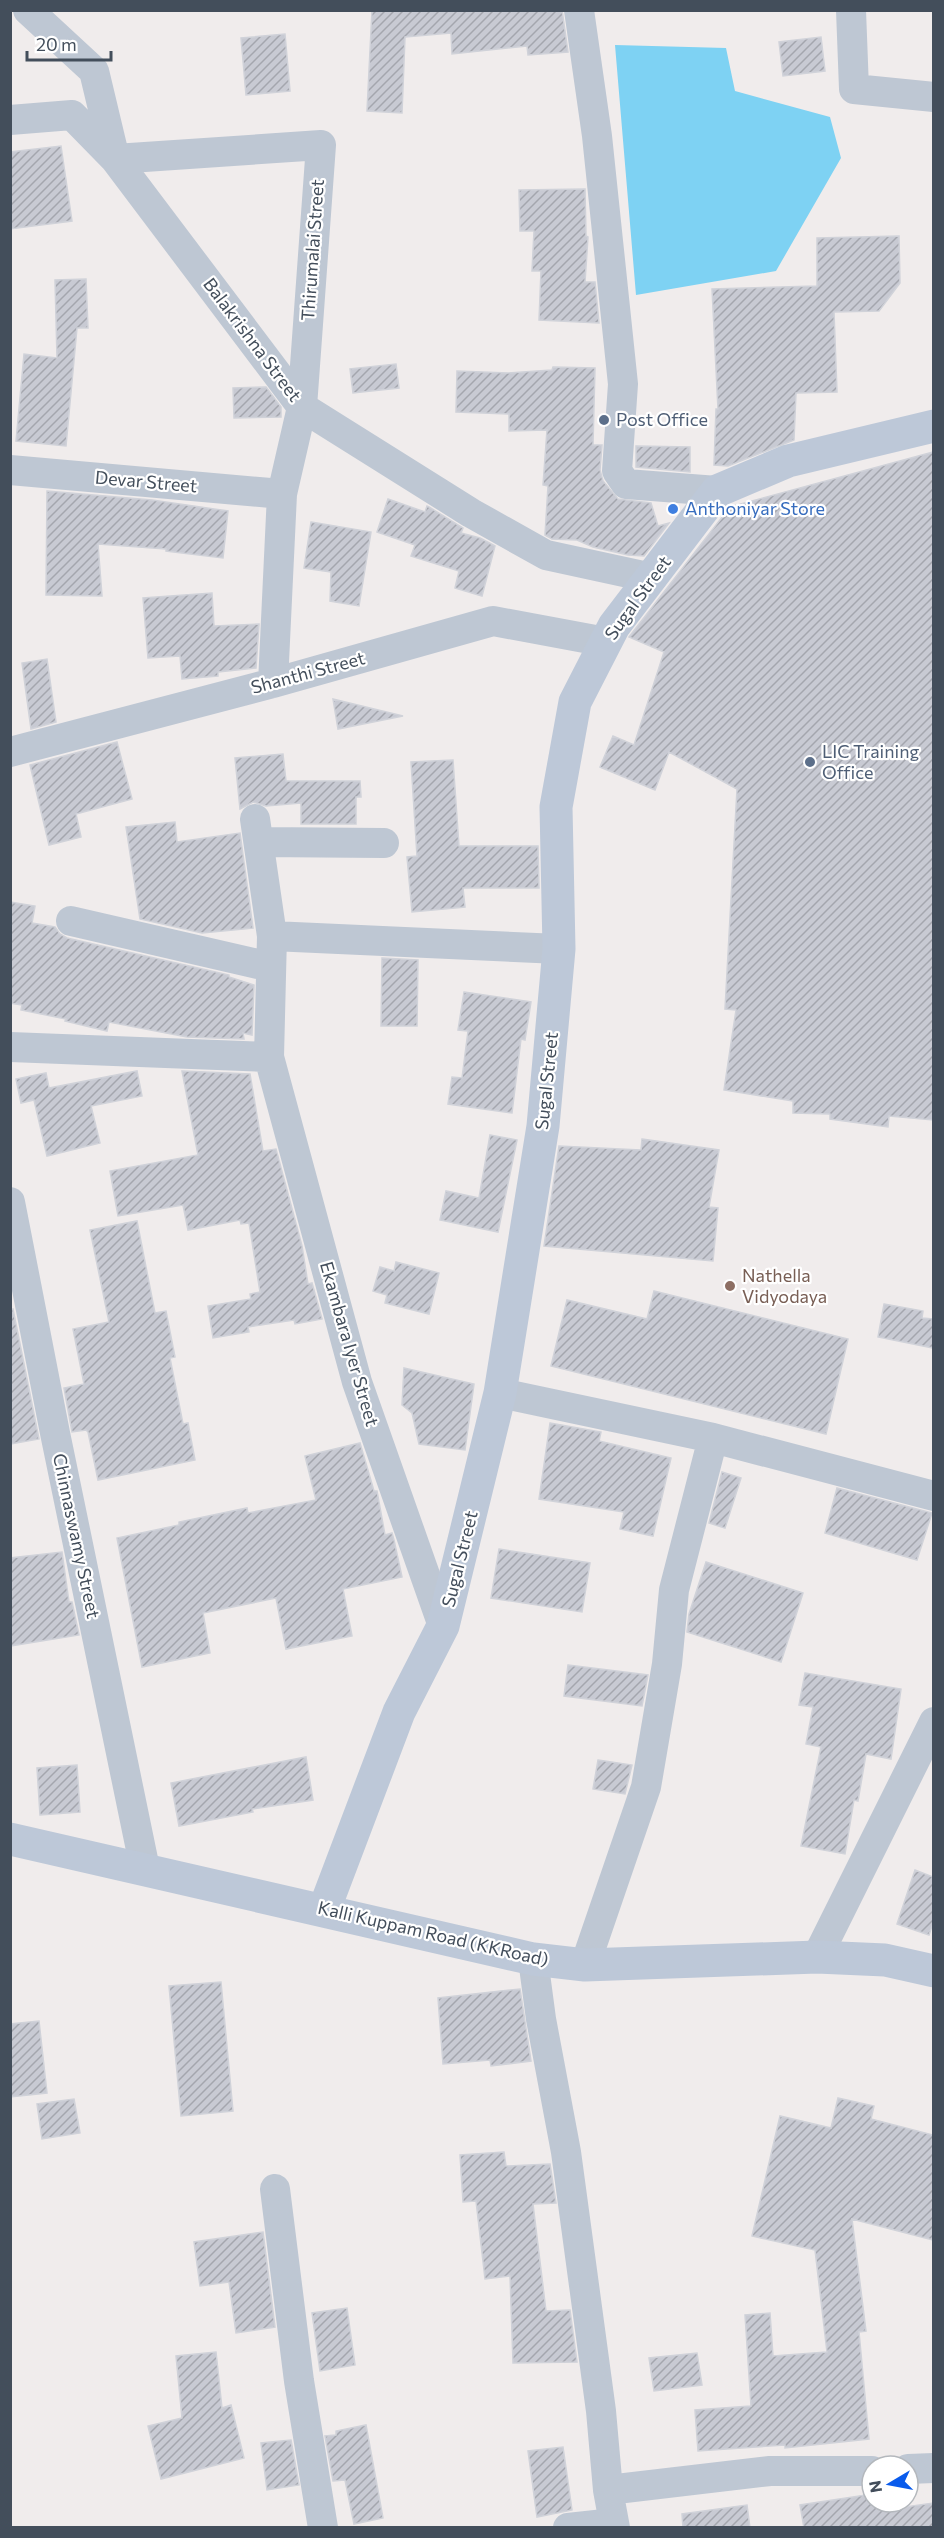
<svg xmlns="http://www.w3.org/2000/svg" width="944" height="2538" font-family="Commissioner,sans-serif">
<style>
.water{fill:#7ed2f3}
.building{fill:url(#building-hatch);stroke:#d0d2d9;stroke-width:1.5}
.lines{fill:none;stroke-linecap:round;stroke-linejoin:round}
.street{stroke:#bec7d3;stroke-width:30}
.secondary{stroke:#bdc8d8;stroke-width:33}
.service-dot{fill:#5c6f8a;stroke:#fff;stroke-width:2}
.shop-dot{fill:#3f7fe0;stroke:#fff;stroke-width:2}
.education-dot{fill:#8d6e63;stroke:#fff;stroke-width:2}
.labels{text-anchor:middle;stroke-width:4.5;stroke-linejoin:round;paint-order:stroke}
.street-label{font-size:18px;fill:#434e5b;stroke:#fff}
.service-label{font-size:18px;fill:#4e5e75;stroke:#fff;text-anchor:start}
.shop-label{font-size:18px;fill:#366cbe;stroke:#fff;text-anchor:start}
.education-label{font-size:18px;fill:#785e54;stroke:#fff;text-anchor:start}
</style>
<defs>
<pattern id="building-hatch" width="6" height="6" patternUnits="userSpaceOnUse" patternTransform="scale(1.5)"><rect width="6" height="6" fill="#c8cad3"/><path d="M-1 1l2-2M0 6l6-6M5 7l2-2" fill="none" stroke="#a4a6ae"/></pattern>
</defs>
<rect width="100%" height="100%" fill="#f0ecec"/>
<!-- water -->
<path class="water" d="M 615,45 L 726,48 L 735,91 L 830,117 L 841,158 L 776,271 L 636,295 Z"/>
<!-- building -->
<path class="building" d="M 372,10 L 562,10 L 568,52 L 528,55 L 527,46 L 452,54 L 451,33 L 405,37 L 402,113 L 367,111 Z
M 285,34 L 290,91 L 246,95 L 241,38 Z
M 821,37 L 825,71 L 783,76 L 779,42 Z
M 61,146 L 72,221 L 10,229 L 10,152 Z
M 585,189 L 586,236 L 588,237 L 585,282 L 595,282 L 599,323 L 539,320 L 541,271 L 532,271 L 534,231 L 520,231 L 519,190 Z
M 899,236 L 900,283 L 879,311 L 834,312 L 837,392 L 796,393 L 794,440 L 728,466 L 714,465 L 716,409 L 718,409 L 712,289 L 817,286 L 817,238 Z
M 86,279 L 88,328 L 77,328 L 66,446 L 16,441 L 24,354 L 57,358 L 55,280 Z
M 396,364 L 399,388 L 353,393 L 350,369 Z
M 553,367 L 595,368 L 593,445 L 602,445 L 600,470 L 603,481 L 618,499 L 651,503 L 658,526 L 669,523 L 644,556 L 628,555 L 593,547 L 577,540 L 552,539 L 545,535 L 548,486 L 543,485 L 547,430 L 509,431 L 509,414 L 456,412 L 457,371 L 508,373 L 552,370 Z
M 266,387 L 281,407 L 281,417 L 234,418 L 233,388 Z
M 636,446 L 690,447 L 690,472 L 636,467 Z
M 933,452 L 933,1120 L 889,1116 L 888,1127 L 830,1119 L 830,1114 L 793,1113 L 793,1101 L 724,1090 L 736,1010 L 725,1009 L 737,789 L 669,752 L 655,790 L 600,767 L 613,736 L 634,745 L 664,652 L 629,637 L 730,507 Z
M 47,491 L 152,500 L 228,511 L 223,558 L 166,551 L 166,549 L 98,544 L 102,596 L 46,595 Z
M 388,499 L 425,512 L 427,506 L 429,507 L 463,528 L 461,533 L 480,538 L 495,546 L 482,596 L 455,588 L 459,571 L 411,556 L 415,545 L 377,532 Z
M 311,522 L 371,532 L 359,606 L 330,601 L 331,572 L 304,568 Z
M 212,593 L 214,626 L 259,624 L 256,668 L 218,672 L 218,676 L 182,679 L 180,656 L 148,658 L 143,598 Z
M 47,659 L 56,722 L 31,729 L 22,663 Z
M 333,699 L 403,716 L 338,729 Z
M 117,742 L 132,799 L 76,814 L 81,837 L 49,845 L 30,765 Z
M 283,754 L 286,781 L 360,781 L 361,797 L 356,797 L 356,824 L 301,824 L 301,803 L 266,806 L 253,802 L 240,809 L 235,758 Z
M 453,760 L 459,846 L 538,846 L 539,888 L 463,888 L 465,907 L 412,912 L 407,857 L 417,856 L 411,762 Z
M 175,822 L 177,842 L 240,833 L 253,928 L 202,933 L 140,919 L 126,827 Z
M 10,902 L 35,906 L 32,923 L 55,927 L 60,934 L 67,938 L 229,975 L 229,977 L 254,985 L 252,1035 L 243,1033 L 244,1039 L 187,1037 L 109,1022 L 107,1031 L 65,1021 L 66,1019 L 21,1010 L 22,1005 L 10,1003 Z
M 382,958 L 418,960 L 417,1026 L 381,1026 Z
M 464,992 L 531,1002 L 525,1040 L 521,1039 L 512,1113 L 448,1104 L 452,1077 L 462,1078 L 468,1031 L 458,1030 Z
M 137,1071 L 142,1096 L 91,1106 L 100,1143 L 47,1156 L 34,1100 L 21,1103 L 16,1079 L 46,1073 L 49,1088 Z
M 182,1071 L 250,1074 L 263,1151 L 276,1149 L 302,1246 L 308,1284 L 312,1283 L 322,1319 L 295,1324 L 294,1320 L 248,1327 L 249,1332 L 213,1338 L 208,1306 L 251,1299 L 250,1294 L 260,1292 L 249,1223 L 241,1224 L 240,1220 L 188,1230 L 183,1205 L 118,1216 L 110,1171 L 198,1155 Z
M 490,1135 L 517,1140 L 498,1232 L 440,1220 L 446,1191 L 479,1198 Z
M 642,1139 L 719,1150 L 709,1207 L 718,1208 L 713,1261 L 544,1246 L 559,1146 L 641,1150 Z
M 137,1221 L 155,1313 L 166,1311 L 175,1357 L 170,1358 L 183,1424 L 188,1423 L 195,1460 L 98,1480 L 88,1432 L 86,1430 L 72,1432 L 64,1388 L 84,1384 L 73,1329 L 109,1322 L 90,1230 Z
M 396,1262 L 439,1273 L 429,1314 L 385,1303 L 387,1295 L 373,1291 L 380,1267 L 394,1271 Z
M 654,1291 L 848,1339 L 826,1434 L 551,1366 L 567,1300 L 647,1319 Z
M 884,1304 L 923,1311 L 922,1318 L 933,1319 L 933,1348 L 878,1337 Z
M 13,1309 L 39,1439 L 10,1444 L 10,1310 Z
M 404,1368 L 474,1384 L 465,1450 L 419,1444 L 412,1413 L 402,1405 Z
M 550,1423 L 601,1432 L 599,1441 L 671,1458 L 653,1536 L 620,1529 L 624,1512 L 539,1499 Z
M 360,1443 L 374,1491 L 377,1491 L 385,1535 L 392,1533 L 394,1540 L 402,1577 L 343,1589 L 352,1636 L 286,1649 L 276,1598 L 203,1613 L 210,1653 L 142,1667 L 117,1538 L 179,1525 L 179,1522 L 247,1508 L 248,1513 L 316,1500 L 305,1456 Z
M 722,1472 L 741,1478 L 725,1528 L 709,1523 Z
M 837,1488 L 932,1513 L 917,1560 L 825,1533 Z
M 499,1549 L 590,1563 L 582,1612 L 491,1598 Z
M 62,1552 L 69,1602 L 72,1602 L 79,1635 L 10,1646 L 10,1558 Z
M 706,1562 L 803,1593 L 781,1662 L 687,1632 L 689,1614 Z
M 568,1665 L 648,1675 L 642,1706 L 564,1696 Z
M 805,1673 L 901,1689 L 891,1759 L 866,1754 L 858,1801 L 854,1800 L 845,1854 L 801,1846 L 821,1747 L 806,1744 L 813,1707 L 799,1705 Z
M 306,1757 L 313,1800 L 252,1809 L 253,1812 L 179,1826 L 171,1783 Z
M 598,1760 L 632,1765 L 625,1794 L 593,1789 Z
M 77,1765 L 80,1812 L 40,1815 L 37,1768 Z
M 915,1870 L 933,1877 L 933,1923 L 929,1935 L 897,1924 Z
M 221,1982 L 233,2111 L 181,2116 L 169,1986 Z
M 520,1989 L 531,2061 L 491,2066 L 490,2060 L 443,2064 L 438,1998 Z
M 39,2021 L 47,2093 L 10,2097 L 10,2024 Z
M 838,2098 L 874,2106 L 871,2119 L 933,2135 L 933,2240 L 852,2219 L 866,2331 L 859,2332 L 869,2439 L 785,2448 L 785,2445 L 698,2451 L 695,2410 L 751,2406 L 745,2315 L 770,2313 L 773,2356 L 827,2352 L 815,2250 L 752,2236 L 780,2116 L 831,2128 Z
M 74,2099 L 80,2133 L 42,2139 L 37,2104 Z
M 504,2152 L 506,2166 L 550,2164 L 556,2203 L 533,2204 L 546,2311 L 570,2310 L 577,2362 L 513,2363 L 510,2276 L 485,2279 L 476,2201 L 463,2202 L 460,2155 Z
M 263,2232 L 275,2327 L 236,2333 L 229,2282 L 200,2286 L 194,2242 Z
M 347,2308 L 355,2365 L 320,2371 L 312,2313 Z
M 216,2352 L 222,2408 L 231,2405 L 244,2458 L 161,2479 L 148,2426 L 182,2418 L 176,2356 Z
M 697,2353 L 702,2385 L 654,2391 L 649,2358 Z
M 366,2425 L 383,2518 L 354,2524 L 345,2480 L 333,2481 L 325,2436 L 336,2435 L 336,2431 Z
M 291,2440 L 299,2485 L 267,2490 L 261,2443 Z
M 563,2447 L 572,2510 L 537,2517 L 528,2451 Z
M 872,2494 L 872,2502 L 897,2502 L 898,2508 L 933,2503 L 933,2528 L 804,2528 L 800,2505 Z
M 747,2505 L 750,2528 L 683,2528 L 682,2514 Z"/>
<g class="lines">
<!-- street -->
<path class="street" d="M 28,10 L 94,71 L 115,159 L 302,407 L 471,513 L 546,555 L 652,578
M 579,10 L 597,136 L 623,384 L 617,471 L 626,484 L 717,491
M 851,10 L 854,89 L 934,97
M 10,120 L 72,115 L 115,159 L 321,145 L 302,407 L 282,494 L 273,683
M 10,470 L 282,494
M 10,752 L 273,683 L 493,621 L 606,642
M 255,819 L 272,936
M 259,842 L 384,843
M 71,921 L 271,967
M 10,1047 L 269,1057
M 10,1202 L 55,1433 L 145,1869
M 500,1393 L 713,1438 L 934,1496
M 443,1626 L 357,1382 L 269,1057 L 272,936 L 559,949
M 817,1957 L 934,1722
M 533,1959 L 541,2019 L 566,2152 L 601,2411 L 608,2490 L 615,2528
M 585,1965 L 646,1787 L 667,1664 L 674,1590 L 713,1438
M 275,2189 L 299,2381 L 323,2528
M 908,2469 L 934,2468
M 608,2490 L 770,2471 L 872,2471
M 568,2528 L 614,2523"/>
<!-- secondary -->
<path class="secondary" d="M 10,1839 L 533,1959 L 585,1965 L 817,1957 L 885,1960 L 934,1971
M 324,1910 L 399,1712 L 443,1626 L 500,1393 L 543,1126 L 559,949 L 556,807 L 575,702 L 614,626 L 717,491 L 788,461 L 934,426"/>
</g>
<!-- markers -->
<g class="service-dot">
<circle cx="604" cy="420" r="6"/>
<circle cx="810" cy="762" r="6"/>
</g>
<circle class="shop-dot" cx="673" cy="509" r="6"/>
<circle class="education-dot" cx="730" cy="1286" r="6"/>
<g class="labels">
<!-- street labels -->
<g class="street-label">
<text transform="translate(313 250) rotate(-86)" y="6">Thirumalai Street</text>
<text transform="translate(252 340) rotate(53)" y="6">Balakrishna Street</text>
<text transform="translate(146 482) rotate(5)" y="6">Devar Street</text>
<text transform="translate(638 598) rotate(-54)" y="6">Sugal Street</text>
<text transform="translate(308 673) rotate(-15)" y="6">Shanthi Street</text>
<text transform="translate(547 1081) rotate(-84)" y="6">Sugal Street</text>
<text transform="translate(349 1344) rotate(74)" y="6">Ekambara Iyer Street</text>
<text transform="translate(76 1536) rotate(78)" y="6">Chinnaswamy Street</text>
<text transform="translate(460 1559) rotate(-76)" y="6">Sugal Street</text>
<text transform="translate(433 1934) rotate(13)" y="6">Kalli Kuppam Road (KKRoad)</text>
</g>
<!-- service labels -->
<g class="service-label">
<text x="616" y="426">Post Office</text>
<text x="822" y="758">LIC Training<tspan x="822" dy="21">Office</tspan></text>
</g>
<!-- shop labels -->
<g class="shop-label">
<text x="685" y="515">Anthoniyar Store</text>
</g>
<!-- education labels -->
<g class="education-label">
<text x="742" y="1282">Nathella<tspan x="742" dy="21">Vidyodaya</tspan></text>
</g>
</g>
<!-- border -->
<rect width="944" height="2538" fill="none" stroke="#434e5b" stroke-width="24"/>
<!-- north arrow -->
<g transform="translate(890 2484) rotate(260)"><circle r="28" fill="#ffffff" stroke="#b4b8bd" stroke-width="1.5"/>
<path d="M0-4.5L10 22L0 15L-10 22Z" fill="#095bec"/>
<text y="-9" font-size="16" font-weight="bold" text-anchor="middle" fill="#434e5b">N</text>
</g>
<!-- scale -->
<path d="M27 51v9h84v-9" fill="none" stroke="#434e5b" stroke-width="3"/>
<text x="36" y="51" font-size="18" fill="#434e5b" stroke="#ffffff" stroke-width="4.5" paint-order="stroke">20 m</text>
</svg>
